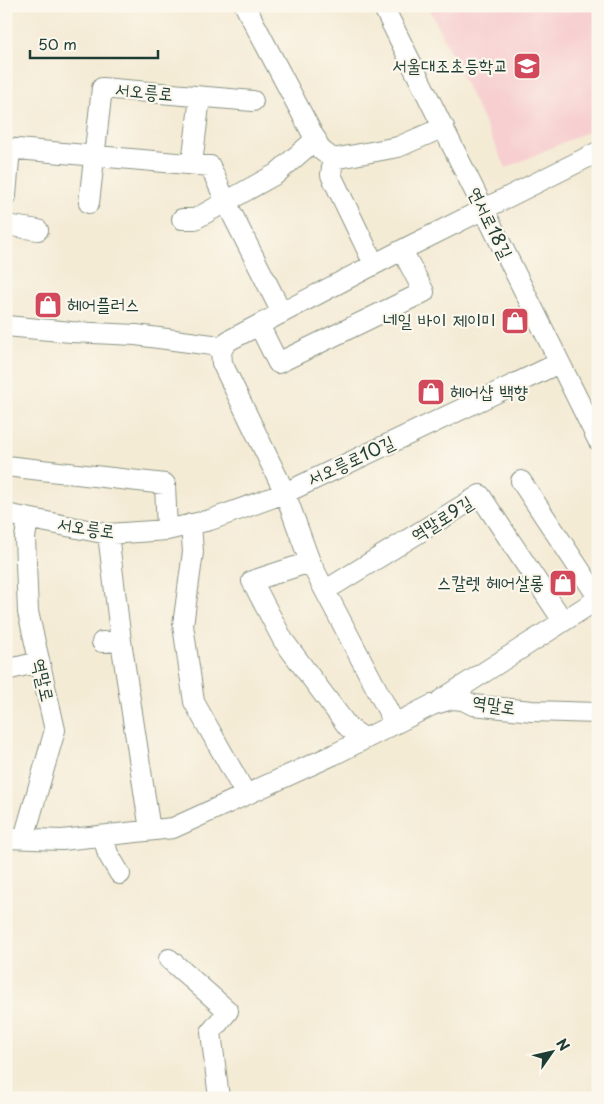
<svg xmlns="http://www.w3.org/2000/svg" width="604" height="1104" font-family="'Playpen Sans','Poor Story',sans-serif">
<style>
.built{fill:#f7cfd0}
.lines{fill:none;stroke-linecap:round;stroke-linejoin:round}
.minor-casing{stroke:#8a9484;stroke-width:22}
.minor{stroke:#fff;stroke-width:20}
.labels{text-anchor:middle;stroke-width:4.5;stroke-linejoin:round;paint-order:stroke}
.poi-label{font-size:18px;fill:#1f3d34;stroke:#fbf7ec;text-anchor:end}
.street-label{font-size:18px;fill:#1f3d34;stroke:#fbf7ec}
</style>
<rect width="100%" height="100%" fill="#fbf7ec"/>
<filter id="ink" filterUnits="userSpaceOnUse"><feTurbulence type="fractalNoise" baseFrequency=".02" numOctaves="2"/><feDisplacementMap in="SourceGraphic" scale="10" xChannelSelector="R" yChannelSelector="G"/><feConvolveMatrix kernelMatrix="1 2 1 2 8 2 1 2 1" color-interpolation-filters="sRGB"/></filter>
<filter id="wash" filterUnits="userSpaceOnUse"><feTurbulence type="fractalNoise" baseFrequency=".0096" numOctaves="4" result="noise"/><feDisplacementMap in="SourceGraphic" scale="20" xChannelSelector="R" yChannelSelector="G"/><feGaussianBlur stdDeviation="1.12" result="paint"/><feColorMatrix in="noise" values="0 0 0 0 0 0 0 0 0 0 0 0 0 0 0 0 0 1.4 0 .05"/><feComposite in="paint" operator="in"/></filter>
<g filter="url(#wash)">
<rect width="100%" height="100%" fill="#f4ebd5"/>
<!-- built -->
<path class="built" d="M 428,6 L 598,6 L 598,127 L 506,168 Z"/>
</g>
<g filter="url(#ink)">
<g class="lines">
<defs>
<path id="minor" d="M 245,6 L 321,150 L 333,159 L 398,147 L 444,127
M 383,6 L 598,440
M 6,148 L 210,166 L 226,202 L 282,313
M 333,159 L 331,175 L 374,264
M 192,164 L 200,97
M 6,196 L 10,148
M 89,203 L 102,88 L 253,101
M 182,219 L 195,219 L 276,174 L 316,139
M 6,225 L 38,230
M 259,325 L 278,363 L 424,292 L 402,250
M 6,326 L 71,332 L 136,335 L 212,345 L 221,350
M 6,466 L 165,484 L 167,530
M 521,481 L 598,597
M 6,514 L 108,534 L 167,530 L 210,520 L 285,493 L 559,363
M 191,524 L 193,552 L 183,625 L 194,702 L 246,795
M 108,534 L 121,641
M 310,562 L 252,581 L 283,640 L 348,727 L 365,739
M 326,590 L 480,495 L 563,621
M 102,642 L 121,641 L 150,830
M 6,670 L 39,662
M 441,700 L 598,599
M 395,724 L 310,562 L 285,493 L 222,363 L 221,350 L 228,341 L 402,250 L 598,152
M 103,836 L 108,854 L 120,874
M 6,838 L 62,840 L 173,828 L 333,755 L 432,705 L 452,699 L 463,700 L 473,705 L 532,711 L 598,713
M 24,838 L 55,730 L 28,612 L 25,538 L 28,519
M 169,959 L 228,1011 L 211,1032 L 219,1098"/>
</defs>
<!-- minor casing -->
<use href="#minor" class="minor-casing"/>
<!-- minor -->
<use href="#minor" class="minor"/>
</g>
</g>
<!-- icons -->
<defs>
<symbol id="school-square" viewBox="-11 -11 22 22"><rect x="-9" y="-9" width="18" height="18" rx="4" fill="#d1495b" stroke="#fbf7ec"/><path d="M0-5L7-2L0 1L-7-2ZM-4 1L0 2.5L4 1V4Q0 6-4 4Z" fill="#fff"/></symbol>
<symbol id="shop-square" viewBox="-11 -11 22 22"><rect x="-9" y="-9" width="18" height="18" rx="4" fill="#d1495b" stroke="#fbf7ec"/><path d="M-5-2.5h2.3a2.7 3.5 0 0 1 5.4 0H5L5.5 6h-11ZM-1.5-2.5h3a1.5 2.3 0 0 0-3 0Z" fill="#fff"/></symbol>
</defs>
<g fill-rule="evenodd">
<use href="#school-square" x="511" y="50" width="32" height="32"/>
<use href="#shop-square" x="32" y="289" width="32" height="32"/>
<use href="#shop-square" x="499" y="305" width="32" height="32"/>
<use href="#shop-square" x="415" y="376" width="32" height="32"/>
<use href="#shop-square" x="547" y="567" width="32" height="32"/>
</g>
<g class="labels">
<!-- poi labels -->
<g class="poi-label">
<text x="508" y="72">서울대조초등학교</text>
<text x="67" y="311" text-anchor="start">헤어플러스</text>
<text x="496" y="327">네일 바이 제이미</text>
<text x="450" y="398" text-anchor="start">헤어샵 백향</text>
<text x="544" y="589">스칼렛 헤어살롱</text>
</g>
<!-- street labels -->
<g class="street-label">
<text transform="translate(144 92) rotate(5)" y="6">서오릉로</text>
<text transform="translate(490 223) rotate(64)" y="6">연서로18길</text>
<text transform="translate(351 461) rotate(-25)" y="6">서오릉로10길</text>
<text transform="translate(442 519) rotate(-32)" y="6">역말로9길</text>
<text transform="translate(86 528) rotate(8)" y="6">서오릉로</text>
<text transform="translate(43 680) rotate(77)" y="6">역말로</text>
<text transform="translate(494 705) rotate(9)" y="6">역말로</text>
</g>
</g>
<!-- margin -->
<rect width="604" height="1104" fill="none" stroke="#fbf7ec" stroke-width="25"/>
<!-- north arrow -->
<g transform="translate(552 1052) rotate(56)" stroke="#fbf7ec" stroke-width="4" paint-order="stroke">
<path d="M0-4L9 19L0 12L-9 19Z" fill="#1f3d34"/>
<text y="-8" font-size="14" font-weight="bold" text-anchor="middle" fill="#1f3d34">N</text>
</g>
<!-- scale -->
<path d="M30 50v8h128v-8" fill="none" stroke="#1f3d34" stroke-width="2.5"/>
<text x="38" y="50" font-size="15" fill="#1f3d34" stroke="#fbf7ec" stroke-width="4" paint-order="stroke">50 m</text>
</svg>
